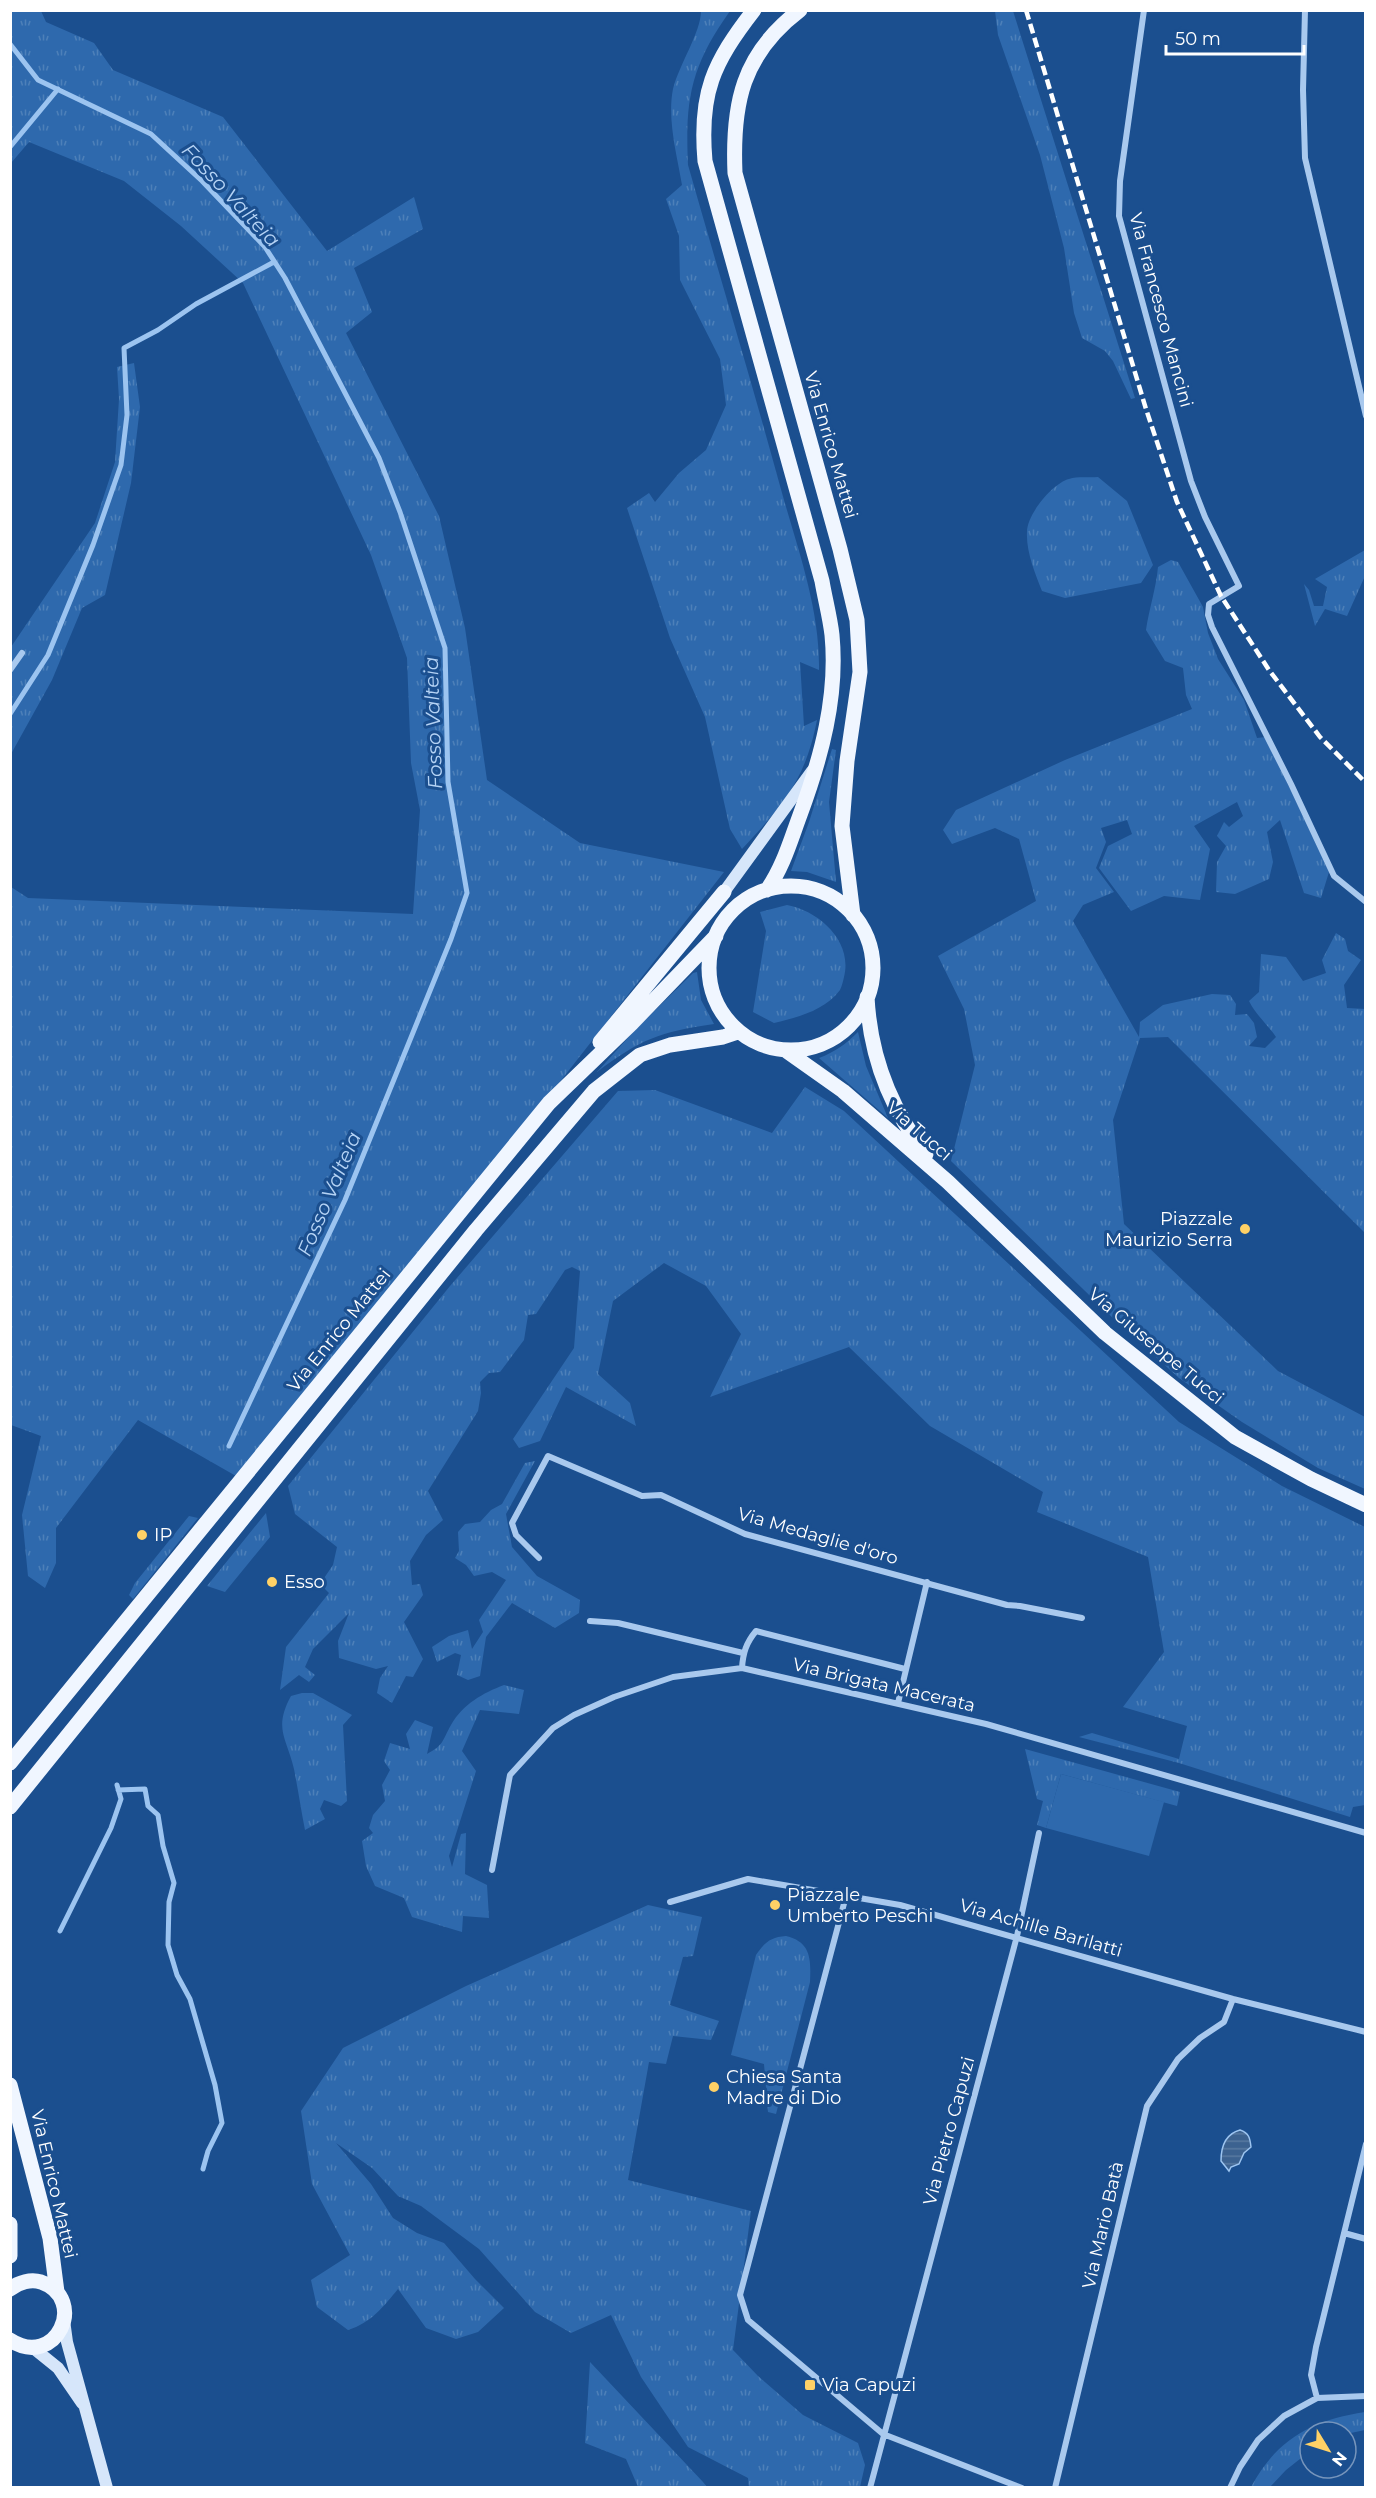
<svg xmlns="http://www.w3.org/2000/svg" width="1376" height="2498" font-family="Montserrat,sans-serif">
<style>
.grass{fill:url(#grass-tufts)}
.park{fill:#2e69ad}
.water{fill:url(#water-rules);stroke:#9cc4f0;stroke-width:1.5}
.lines{fill:none;stroke-linecap:round;stroke-linejoin:round}
.stream{stroke:#9cc4f0;stroke-width:5}
.street{stroke:#a9c9ee;stroke-width:6}
.secondary{stroke:#d6e6fa;stroke-width:12}
.primary{stroke:#f0f6ff;stroke-width:15}
.rail{stroke:#fff;stroke-width:4.5;stroke-dasharray:10 4.5;stroke-linecap:butt}
.poi-dot{fill:#ffd166;stroke:#1b4f8f;stroke-width:2}
.labels{text-anchor:middle;stroke-width:6;stroke-linejoin:round;paint-order:stroke}
.street-label{font-size:18px;fill:#fff;stroke:#1b4f8f}
.poi-label{font-size:18px;fill:#fff;stroke:#1b4f8f;text-anchor:start}
.water-label{font-size:20px;font-style:italic;fill:#b5d3f5;stroke:#1b4f8f}
</style>
<defs>
<pattern id="grass-tufts" width="24" height="20" patternUnits="userSpaceOnUse" patternTransform="scale(1.5)"><rect width="24" height="20" fill="#2e69ad"/><path d="M3 7l-1-3M5 7V3M7 7l1-3M15 17l-1-3M17 17v-4M19 17l1-3" fill="none" stroke="#4d80b9"/></pattern>
<pattern id="water-rules" width="6" height="5" patternUnits="userSpaceOnUse" patternTransform="scale(1.5)"><rect width="6" height="5" fill="#3c6290"/><path d="M0 2.5h6" fill="none" stroke="#597aa1"/></pattern>
</defs>
<rect width="100%" height="100%" fill="#1b4f8f"/>
<!-- grass -->
<path class="grass" d="M 11,11 L 41,11 L 46,22 L 94,43 L 113,70 L 223,117 L 327,251 L 414,197 L 423,229 L 354,268 L 372,312 L 346,333 L 439,516 L 465,628 L 487,780 L 580,843 L 724,872 L 541,1106 L 236,1476 L 138,1420 L 56,1528 L 56,1563 L 45,1588 L 28,1576 L 22,1515 L 41,1436 L 11,1425 L 11,887 L 28,898 L 413,914 L 420,810 L 411,763 L 407,658 L 371,555 L 243,283 L 181,226 L 124,181 L 29,142 L 11,163 Z
M 701,11 L 730,11 C 691,66 685,98 688,165 C 719,274 752,383 782,493 C 798,550 820,609 819,670 L 800,662 L 804,726 L 817,720 C 805,781 783,805 742,849 L 730,829 L 705,717 L 670,638 L 627,508 L 649,493 L 655,502 L 679,473 L 706,450 L 726,405 L 720,359 L 680,280 L 679,236 L 666,199 L 682,185 C 677,155 667,120 673,89 C 679,65 701,32 701,11 Z
M 995,11 L 1013,11 L 1135,398 L 1131,399 L 1113,361 L 1105,351 L 1082,338 L 1074,313 L 1064,248 L 1040,155 L 998,35 Z
M 134,363 L 140,407 L 131,483 L 105,595 L 82,608 L 52,680 L 11,754 L 11,647 L 95,523 L 115,462 L 119,399 L 117,367 Z
M 1098,477 L 1127,501 L 1153,565 L 1141,583 L 1065,598 L 1042,591 C 1035,573 1026,552 1027,532 C 1027,514 1053,483 1069,479 C 1078,476 1089,478 1098,477 Z
M 1365,550 L 1365,576 L 1347,616 L 1325,609 L 1315,626 L 1304,584 L 1309,590 L 1314,606 L 1323,606 L 1327,587 L 1315,579 Z
M 1171,560 L 1178,562 L 1203,607 L 1208,633 L 1218,659 L 1244,700 L 1257,738 L 1266,737 L 1329,872 L 1321,898 L 1304,893 L 1280,820 L 1267,832 L 1273,862 L 1269,879 L 1235,894 L 1216,892 L 1217,862 L 1226,846 L 1217,836 L 1224,822 L 1229,827 L 1243,816 L 1237,802 L 1194,826 L 1210,849 L 1200,900 L 1164,896 L 1131,911 L 1099,868 L 1108,846 L 1132,834 L 1127,820 L 1101,828 L 1106,842 L 1096,868 L 1114,892 L 1083,905 L 1073,921 L 1139,1037 L 1140,1022 L 1163,1005 L 1212,994 L 1230,995 L 1236,1004 L 1235,1015 L 1247,1014 L 1254,1023 L 1257,1037 L 1249,1046 L 1265,1048 L 1276,1037 C 1267,1024 1256,1015 1249,1001 L 1259,992 L 1261,954 L 1286,957 L 1303,981 L 1326,973 L 1322,960 L 1336,933 L 1345,939 L 1348,951 L 1361,960 L 1344,985 L 1347,1008 L 1365,1009 L 1365,1233 L 1168,1037 L 1140,1038 L 1113,1120 L 1124,1224 L 1278,1371 L 1365,1417 L 1365,1489 L 1318,1468 L 1242,1422 L 1179,1378 L 1117,1322 L 951,1161 L 975,1065 L 964,1009 L 938,956 L 1036,901 L 1019,839 L 995,828 L 952,844 L 943,830 L 956,810 L 1065,760 L 1192,709 L 1186,695 L 1183,668 L 1165,661 L 1146,630 C 1149,609 1156,589 1158,567 Z
M 832,749 L 836,750 L 829,802 L 836,882 L 807,872 L 791,871 L 809,822 Z
M 787,905 C 819,911 853,941 844,977 C 843,981 842,986 840,990 C 824,1011 798,1017 774,1023 L 753,1012 L 766,931 L 760,912 Z
M 697,972 L 701,1000 L 714,1024 C 659,1032 641,1039 597,1072 L 635,1030 L 693,973 Z
M 858,1032 L 866,1066 L 888,1118 L 819,1058 C 835,1052 846,1044 858,1032 Z
M 805,1087 L 844,1111 L 1179,1422 L 1282,1486 L 1365,1527 L 1365,1805 L 1353,1807 L 1350,1817 L 1179,1763 L 1079,1737 L 1092,1733 L 1179,1759 L 1187,1726 L 1123,1707 L 1164,1652 L 1148,1557 L 1037,1512 L 1043,1492 L 930,1426 L 849,1347 L 710,1397 L 741,1334 L 706,1286 L 664,1263 L 613,1301 L 598,1374 L 630,1403 L 636,1426 L 566,1387 L 540,1441 L 519,1448 L 513,1439 L 574,1348 L 580,1271 L 572,1267 L 565,1270 L 536,1314 L 528,1315 L 524,1340 L 500,1372 L 489,1373 L 480,1382 L 481,1393 L 478,1411 L 428,1491 L 443,1520 L 426,1535 L 410,1561 L 412,1585 L 420,1584 L 423,1595 L 404,1622 L 423,1659 L 413,1677 L 406,1676 L 392,1703 L 377,1693 L 380,1678 L 388,1666 L 376,1669 L 339,1658 L 338,1641 L 349,1613 L 313,1649 L 305,1667 L 315,1675 L 309,1682 L 299,1675 L 280,1690 L 286,1647 L 329,1593 L 320,1584 L 333,1565 L 337,1547 L 295,1514 L 288,1486 L 450,1286 L 618,1091 L 655,1090 L 772,1133 Z
M 535,1461 L 506,1514 L 512,1547 L 537,1576 L 580,1600 L 579,1613 L 555,1628 L 512,1603 L 486,1637 L 480,1676 L 468,1680 L 457,1675 L 461,1655 L 455,1653 L 437,1662 L 432,1647 L 449,1636 L 468,1630 L 472,1649 L 483,1632 L 479,1620 L 506,1580 L 492,1572 L 474,1576 L 466,1565 L 455,1558 L 459,1551 L 458,1532 L 465,1524 L 480,1522 L 491,1510 L 502,1504 L 525,1463 Z
M 266,1513 L 270,1537 L 225,1592 L 207,1586 Z
M 189,1516 L 198,1518 L 133,1599 L 129,1595 L 135,1583 Z
M 504,1685 L 524,1690 L 519,1714 L 480,1710 L 462,1751 L 476,1771 L 449,1856 L 452,1867 L 461,1834 L 466,1833 L 465,1874 L 487,1885 L 489,1918 L 463,1916 L 462,1932 L 412,1917 L 404,1898 L 375,1886 L 366,1866 L 362,1841 L 373,1833 L 369,1828 L 373,1815 L 385,1801 L 382,1785 L 390,1770 L 384,1761 L 390,1743 L 410,1749 L 406,1734 L 415,1720 L 433,1727 L 427,1754 C 444,1745 442,1741 451,1725 C 463,1704 483,1693 504,1685 Z
M 302,1693 L 313,1693 L 352,1715 L 343,1725 L 347,1801 L 341,1806 L 324,1800 L 320,1809 L 325,1819 L 305,1830 C 301,1810 298,1789 294,1769 C 287,1738 273,1729 291,1696 Z
M 1025,1749 L 1180,1792 L 1177,1806 L 1061,1774 L 1046,1828 L 1037,1825 L 1043,1801 L 1037,1799 Z
M 648,1905 L 702,1917 L 693,1956 L 683,1957 L 670,2005 L 719,2021 L 711,2040 L 673,2036 L 666,2064 L 649,2062 L 628,2180 L 751,2211 L 733,2350 L 758,2376 L 803,2415 L 858,2443 L 865,2465 L 860,2487 L 749,2487 L 748,2478 L 688,2447 L 641,2377 L 611,2315 L 571,2333 L 535,2312 L 479,2249 L 421,2206 L 398,2196 L 372,2168 L 336,2143 L 371,2184 L 393,2218 L 417,2233 L 444,2243 L 475,2279 L 504,2308 L 478,2332 L 456,2339 L 426,2328 L 398,2289 C 384,2306 371,2323 348,2330 L 317,2307 L 311,2280 L 350,2255 L 312,2184 L 301,2111 L 343,2048 L 466,1986 Z
M 786,1936 C 811,1942 811,1959 810,1982 L 776,2114 L 768,2112 L 764,2064 L 731,2055 L 756,1955 C 765,1942 771,1937 786,1936 Z
M 590,2362 L 703,2482 L 707,2487 L 638,2487 L 626,2459 L 585,2443 Z
M 1365,2412 L 1365,2430 L 1346,2434 L 1346,2432 L 1310,2432 L 1310,2451 L 1286,2470 L 1270,2487 L 1251,2487 C 1277,2439 1312,2420 1365,2412 Z"/>
<!-- park -->
<path class="park" d="M 1061,1774 L 1164,1802 L 1149,1856 L 1046,1828 Z"/>
<!-- water -->
<path class="water" d="M 1240,2130 C 1249,2133 1250,2138 1251,2147 L 1244,2153 L 1239,2164 L 1231,2167 L 1229,2171 L 1221,2161 C 1221,2147 1225,2134 1240,2130 Z"/>
<g class="lines">
<!-- stream -->
<path class="stream" d="M 10,44 L 38,80 L 151,134 L 202,181 L 265,247 L 285,278 L 379,458 L 400,512 L 445,648 L 448,782 L 467,893 L 451,939 L 345,1200 L 229,1446
M 10,147 L 58,89
M 10,714 L 48,655 L 93,545 L 121,465 L 127,415 L 124,348 L 158,330 L 196,304 L 274,262
M 118,1790 L 145,1789 L 148,1806 L 158,1815 L 163,1846 L 174,1883 L 169,1902 L 168,1945 L 177,1975 L 190,1999 L 215,2085 L 222,2123 L 208,2151 L 203,2169
M 60,1931 L 111,1828 L 121,1799 L 117,1785"/>
<!-- street -->
<path class="street" d="M 1144,10 L 1120,181 L 1119,216 L 1191,481 L 1205,517 L 1239,586 L 1209,604 L 1208,615 L 1212,627 L 1291,784 L 1334,876 L 1366,902
M 1305,10 L 1303,90 L 1305,158 L 1366,416
M 10,670 L 22,653
M 539,1558 L 516,1535 L 512,1523 L 548,1456 L 642,1496 L 661,1495 L 745,1534 L 1007,1605 L 1020,1606 L 1082,1618
M 590,1621 L 618,1623 L 743,1653
M 742,1668 C 743,1653 746,1643 756,1631 L 905,1669
M 898,1703 L 927,1582
M 492,1870 L 510,1775 L 553,1728 L 574,1715 L 614,1697 L 673,1677 L 742,1668 L 986,1724 L 1366,1833
M 846,1896 L 740,2295 L 748,2320 L 883,2434 L 1022,2488
M 670,1902 L 748,1879 L 900,1905 L 1233,1999 L 1366,2032
M 1344,2233 L 1366,2239
M 1317,2398 L 1311,2375 L 1316,2347 L 1366,2144
M 870,2488 L 1017,1936 L 1039,1833
M 1055,2488 L 1147,2106 L 1178,2059 L 1200,2038 L 1224,2022 L 1233,1999
M 1230,2488 L 1240,2467 L 1258,2440 L 1284,2416 L 1317,2398 L 1366,2396"/>
<!-- secondary -->
<path class="secondary" d="M 724,892 L 812,771
M 64,2320 L 67,2342 L 107,2488
M 32,2347 L 58,2368 L 82,2403"/>
<!-- primary -->
<path class="primary" d="M 754,10 C 713,63 699,93 705,161 L 822,581 C 825,599 830,617 832,635 C 838,697 821,758 800,815 C 790,842 783,867 767,890
M 800,10 C 742,54 732,104 735,173 L 840,549 L 857,620 L 860,672 L 847,761 L 842,826 L 853,915
M709 968a82 82 0 1 1 164 0a82 82 0 1 1-164 0Z
M 867,997 C 870,1055 890,1108 926,1154
M 600,1042 L 724,892
M 785,1050 L 843,1091 L 948,1182 L 1105,1333 L 1235,1437 L 1311,1479 L 1366,1505
M 10,1763 L 549,1103 L 632,1023 L 716,936
M 10,1807 L 476,1230 L 594,1091 L 640,1055 L 670,1045 L 723,1037 L 738,1032
M 10,2085 L 50,2238 L 57,2292
M 10,2224 L 10,2256
M 10,2289 C 19,2282 31,2279 41,2282 C 89,2299 56,2370 10,2340"/>
<!-- rail -->
<path class="rail" d="M 1026,10 L 1146,409 L 1177,502 L 1221,596 L 1269,670 L 1320,737 L 1366,783"/>
</g>
<!-- markers -->
<g class="poi-dot">
<circle cx="1245" cy="1229" r="6"/>
<circle cx="142" cy="1535" r="6"/>
<circle cx="272" cy="1582" r="6"/>
<circle cx="775" cy="1905" r="6"/>
<circle cx="714" cy="2087" r="6"/>
<rect x="804" y="2379" width="12" height="12" rx="3"/>
</g>
<g class="labels">
<!-- street labels -->
<g class="street-label">
<text transform="translate(1161 310) rotate(75)" y="6">Via Francesco Mancini</text>
<text transform="translate(831 445) rotate(74)" y="6">Via Enrico Mattei</text>
<text transform="translate(919 1131) rotate(41)" y="6">Via Tucci</text>
<text transform="translate(339 1330) rotate(-51)" y="6">Via Enrico Mattei</text>
<text transform="translate(1156 1346) rotate(40)" y="6">Via Giuseppe Tucci</text>
<text transform="translate(818 1536) rotate(16)" y="6">Via Medaglie d'oro</text>
<text transform="translate(884 1685) rotate(13)" y="6">Via Brigata Macerata</text>
<text transform="translate(1041 1928) rotate(16)" y="6">Via Achille Barilatti</text>
<text transform="translate(949 2131) rotate(-75)" y="6">Via Pietro Capuzi</text>
<text transform="translate(54 2184) rotate(77)" y="6">Via Enrico Mattei</text>
<text transform="translate(1103 2225) rotate(-77)" y="6">Via Mario Batà</text>
</g>
<!-- poi labels -->
<g class="poi-label">
<text x="1233" y="1225" text-anchor="end">Piazzale<tspan x="1233" dy="21">Maurizio Serra</tspan></text>
<text x="154" y="1541">IP</text>
<text x="284" y="1588">Esso</text>
<text x="787" y="1901">Piazzale<tspan x="787" dy="21">Umberto Peschi</tspan></text>
<text x="726" y="2083">Chiesa Santa<tspan x="726" dy="21">Madre di Dio</tspan></text>
<text x="822" y="2391">Via Capuzi</text>
</g>
<!-- water labels -->
<g class="water-label">
<text transform="translate(231 195) rotate(47)" y="7">Fosso Valteia</text>
<text transform="translate(433 723) rotate(-92)" y="7">Fosso Valteia</text>
<text transform="translate(329 1194) rotate(-67)" y="7">Fosso Valteia</text>
</g>
</g>
<!-- border -->
<rect width="1376" height="2498" fill="none" stroke="#ffffff" stroke-width="24"/>
<!-- north arrow -->
<g transform="translate(1328 2450) rotate(128)"><circle r="28" fill="#1b4f8f" stroke="#7695bc" stroke-width="1.5"/>
<path d="M0-4.5L10 22L0 15L-10 22Z" fill="#ffd166"/>
<text y="-9" font-size="16" font-weight="bold" text-anchor="middle" fill="#ffffff">N</text>
</g>
<!-- scale -->
<path d="M1166 45v9h138v-9" fill="none" stroke="#ffffff" stroke-width="3"/>
<text x="1175" y="45" font-size="18" fill="#ffffff" stroke="#1b4f8f" stroke-width="4.5" paint-order="stroke">50 m</text>
</svg>
